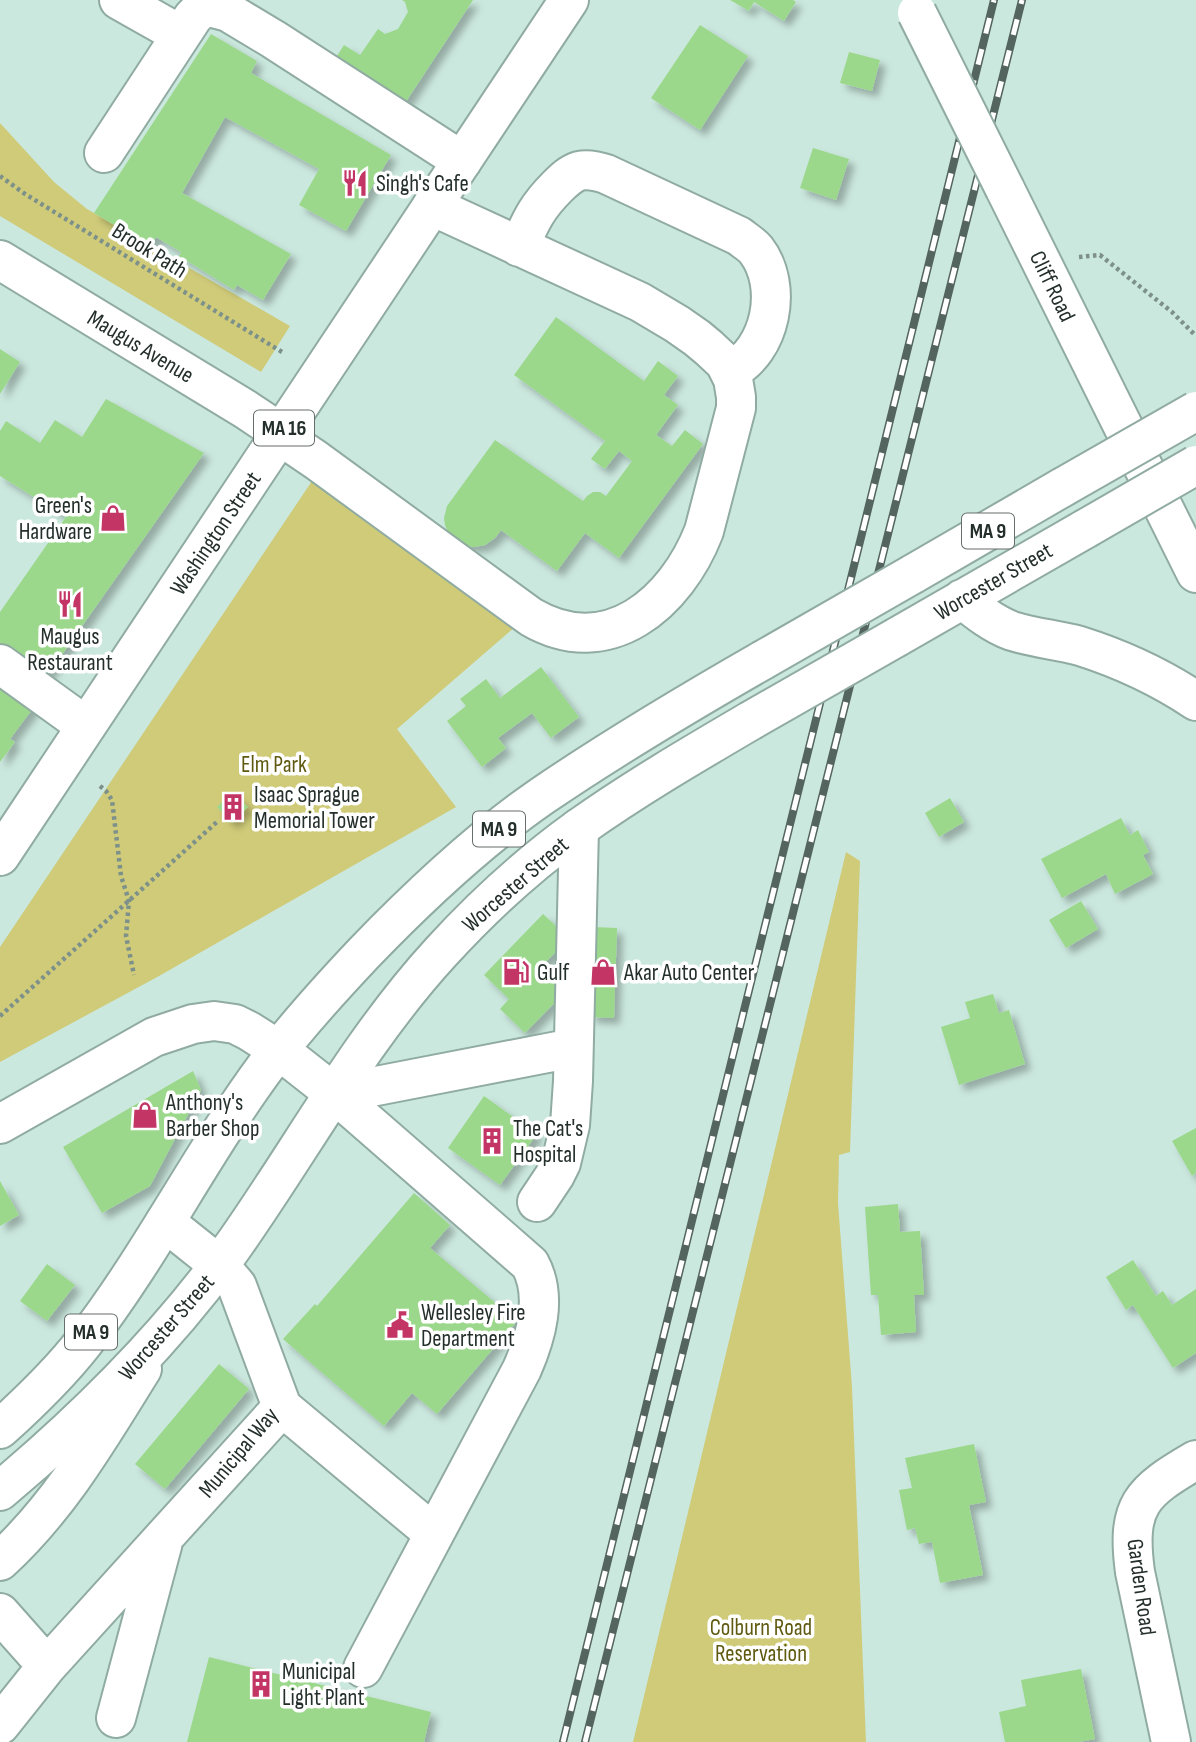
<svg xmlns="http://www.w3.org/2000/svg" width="1196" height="1742" font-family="'Sofia Sans Condensed',sans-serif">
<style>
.green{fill:#cfcb79}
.building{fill:#9bd88b;filter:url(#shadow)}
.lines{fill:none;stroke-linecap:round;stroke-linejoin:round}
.minor-casing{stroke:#90aba2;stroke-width:42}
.major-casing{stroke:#90aba2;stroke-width:42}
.highway-casing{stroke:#90aba2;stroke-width:42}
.path{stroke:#7d918a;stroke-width:4.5;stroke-dasharray:3.5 3.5;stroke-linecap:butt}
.minor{stroke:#fff;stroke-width:38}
.major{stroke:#fff;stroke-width:38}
.highway{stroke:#fff;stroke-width:38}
.rail-casing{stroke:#54645e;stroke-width:8}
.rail{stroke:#fff;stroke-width:5;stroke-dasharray:16;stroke-linecap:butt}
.minor-bridge-casing{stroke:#90aba2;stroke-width:42;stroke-linecap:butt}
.highway-bridge-casing{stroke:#90aba2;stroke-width:42;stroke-linecap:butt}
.minor-bridge{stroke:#fff;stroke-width:38}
.highway-bridge{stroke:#fff;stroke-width:38}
.labels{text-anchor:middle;stroke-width:7;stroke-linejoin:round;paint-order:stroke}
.shield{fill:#fff;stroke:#666d6b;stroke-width:2}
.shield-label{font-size:21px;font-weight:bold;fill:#242f2b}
.poi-label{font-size:23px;fill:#242f2b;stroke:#fff;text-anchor:start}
.street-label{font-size:23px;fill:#242f2b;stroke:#fff}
.park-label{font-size:23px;fill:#5f5a10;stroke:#fff}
</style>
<defs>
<filter id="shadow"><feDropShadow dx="6" dy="6" stdDeviation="3.5" flood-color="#0004"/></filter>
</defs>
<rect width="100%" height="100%" fill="#cbe8de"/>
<!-- green -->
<path class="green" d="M 0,123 L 54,182 L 87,209 L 290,326 L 261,372 L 0,216 Z
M 314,478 L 515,627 L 397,729 L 456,807 L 159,976 L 0,1062 L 0,947 Z
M 846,852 L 860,861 L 850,1152 L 839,1155 L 838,1203 L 852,1387 L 866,1742 L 633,1742 Z"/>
<!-- building -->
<path class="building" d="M 402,0 L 473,0 L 405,103 L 333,62 L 344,45 L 360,55 L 378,29 L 385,34 L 398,29 L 408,12 L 405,2 Z
M 730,0 L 793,0 L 796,2 L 784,21 L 754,2 L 749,11 Z
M 700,25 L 748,56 L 700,130 L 651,98 Z
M 211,34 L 257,61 L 251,73 L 391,155 L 346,231 L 299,205 L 319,169 L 225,117 L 182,193 L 291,254 L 263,300 L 237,285 L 234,290 L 179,256 L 181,252 L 156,237 L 151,247 L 94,213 Z
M 849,52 L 880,60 L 872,91 L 840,83 Z
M 813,148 L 849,159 L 836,200 L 800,188 Z
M 556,317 L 644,381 L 658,361 L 678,376 L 664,395 L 678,405 L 656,435 L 672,446 L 685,430 L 703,444 L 619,558 L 585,533 L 557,571 L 501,530 L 495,538 L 485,545 L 474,547 L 462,545 L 449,534 L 445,525 L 444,518 L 447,506 L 495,440 L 583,501 L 587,496 L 593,492 L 600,492 L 606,496 L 632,461 L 619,451 L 605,469 L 591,459 L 605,441 L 514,375 Z
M 0,349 L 20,362 L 0,394 Z
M 106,399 L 204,453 L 42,683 L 0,649 L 0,612 L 66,517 L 0,476 L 0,431 L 6,421 L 40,443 L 55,420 L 82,437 Z
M 541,667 L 579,717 L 551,738 L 532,713 L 498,738 L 506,748 L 482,767 L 447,721 L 466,706 L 460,699 L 486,679 L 500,698 Z
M 0,675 L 37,703 L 10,739 L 15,742 L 0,762 Z
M 232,792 L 248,807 L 232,823 L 217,807 Z
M 950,798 L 964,822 L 939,837 L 925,813 Z
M 1121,818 L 1130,835 L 1138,830 L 1149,852 L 1143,855 L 1153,874 L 1115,894 L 1106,874 L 1062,898 L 1041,859 Z
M 1081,901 L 1098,929 L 1066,948 L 1049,920 Z
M 543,914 L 569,938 L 540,968 L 565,992 L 525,1033 L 500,1009 L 509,999 L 484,975 Z
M 592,927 L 617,928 L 614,1018 L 590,1017 Z
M 993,994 L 999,1013 L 1009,1010 L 1025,1064 L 959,1085 L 941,1027 L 970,1018 L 965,1002 Z
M 193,1071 L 201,1090 L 150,1186 L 102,1213 L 63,1147 Z
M 484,1096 L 537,1134 L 500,1185 L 448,1148 Z
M 1196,1128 L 1196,1173 L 1192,1176 L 1172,1141 Z
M 0,1181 L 19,1215 L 0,1226 Z
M 414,1193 L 450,1225 L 430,1248 L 517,1321 L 437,1414 L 412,1393 L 384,1426 L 283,1339 L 315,1304 L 317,1306 Z
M 898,1204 L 900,1232 L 920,1231 L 924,1295 L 914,1295 L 916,1332 L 881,1335 L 878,1295 L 871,1295 L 865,1207 Z
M 1133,1260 L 1156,1296 L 1163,1291 L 1172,1305 L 1196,1289 L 1196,1353 L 1173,1368 L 1133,1305 L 1126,1310 L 1106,1277 Z
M 47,1264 L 75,1285 L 47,1321 L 20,1301 Z
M 219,1364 L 249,1389 L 165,1489 L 135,1464 Z
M 974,1444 L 986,1502 L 969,1505 L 983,1575 L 940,1583 L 932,1542 L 919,1544 L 915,1528 L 907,1530 L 899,1490 L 912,1488 L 905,1458 Z
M 209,1657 L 431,1712 L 424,1742 L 187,1742 Z
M 1081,1669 L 1095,1739 L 1078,1742 L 1005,1742 L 999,1712 L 1026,1706 L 1021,1680 Z"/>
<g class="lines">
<defs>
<path id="minor" d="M 119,0 L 181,35
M 104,153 L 193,17 L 200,10 L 209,7 L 228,12 L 273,39 L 462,161
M 1005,189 L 1196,573
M 519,247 C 531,221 536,208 557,187 C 564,180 570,174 579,171 C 588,169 597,171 606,174 L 739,236 C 745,241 751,244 756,250 C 784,286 771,351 730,371
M 0,260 L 245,409 L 281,433
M 279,435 L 316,460 L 531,617 C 608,662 676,603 704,531 L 736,408 L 736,397 L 733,379 L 725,363 L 709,348 L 697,338 L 677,324 L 640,302 L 432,206
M 0,664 L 86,726
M 335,1094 L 573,1048
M 0,1124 L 154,1037 L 193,1024 L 214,1021 L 235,1024 L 249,1031 L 279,1050 L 335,1094 L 530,1264 C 548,1297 536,1337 522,1369 L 363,1668
M 537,1202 L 555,1175 L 561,1163 L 570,1125 L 573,1081 L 579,828
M 165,1222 L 219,1265 L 237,1286 L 282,1407
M 282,1407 L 433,1533
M 0,1561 C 60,1506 99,1438 142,1369
M 0,1613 L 47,1666
M 116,1718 L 163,1542
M 0,1725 L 47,1666 L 282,1407
M 1171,1742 L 1135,1572 C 1126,1505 1141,1492 1196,1460"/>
<path id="major" d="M 0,856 L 569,0"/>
<path id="highway" d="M 913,574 L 1063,487
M 962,599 C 977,611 993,624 1012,631 C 1034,638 1058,640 1080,646 C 1121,659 1160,677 1196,701
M 897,637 L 1085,529
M 0,1429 C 30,1402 59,1374 84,1342 C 152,1254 201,1154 267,1065 C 297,1025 330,989 364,953 C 419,896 477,841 542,796 C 614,747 688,703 763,660
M 0,1491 C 88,1417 170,1336 236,1242 C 304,1145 361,1039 441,952 C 483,906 529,864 579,828 C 634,789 692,755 750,721"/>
</defs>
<!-- minor casing -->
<use href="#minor" class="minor-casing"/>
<!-- major casing -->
<use href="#major" class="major-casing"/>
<!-- highway casing -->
<use href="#highway" class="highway-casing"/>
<!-- path -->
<path class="path" d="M 0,176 L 25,194 L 282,352
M 1079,257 L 1100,255 L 1172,312 L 1196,336
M 100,786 L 106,791 L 112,800 L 121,876 L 129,901 L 126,936 L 134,975
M 0,1016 L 218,821"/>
<!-- minor -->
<use href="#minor" class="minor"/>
<!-- major -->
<use href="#major" class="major"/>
<!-- highway -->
<use href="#highway" class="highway"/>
<defs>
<path id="rail" d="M 563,1742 L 994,0
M 585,1742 L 1022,0"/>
</defs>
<!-- rail casing -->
<use href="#rail" class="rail-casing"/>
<!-- rail -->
<use href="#rail" class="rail"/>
<defs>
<path id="minor-bridge" d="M 917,13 L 1005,189"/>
<path id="highway-bridge" d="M 1063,487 L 1196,411
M 1085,529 L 1196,465
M 763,660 L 913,574
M 750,721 L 897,637"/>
</defs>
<!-- minor-bridge casing -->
<use href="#minor-bridge" class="minor-bridge-casing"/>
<!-- highway-bridge casing -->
<use href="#highway-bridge" class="highway-bridge-casing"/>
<!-- minor-bridge -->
<use href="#minor-bridge" class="minor-bridge"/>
<!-- highway-bridge -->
<use href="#highway-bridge" class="highway-bridge"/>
</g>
<!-- icons -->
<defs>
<symbol id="restaurant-bare" viewBox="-9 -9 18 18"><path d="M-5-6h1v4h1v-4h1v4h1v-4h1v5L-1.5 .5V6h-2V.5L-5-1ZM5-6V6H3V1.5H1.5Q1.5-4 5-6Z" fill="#c23564" stroke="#fff" stroke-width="2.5" paint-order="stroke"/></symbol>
<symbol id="shop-bare" viewBox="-9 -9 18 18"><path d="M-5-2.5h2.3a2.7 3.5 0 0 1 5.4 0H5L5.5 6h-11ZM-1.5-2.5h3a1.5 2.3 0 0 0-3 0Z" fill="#c23564" stroke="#fff" stroke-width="2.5" paint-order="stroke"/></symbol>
<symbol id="building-bare" viewBox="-9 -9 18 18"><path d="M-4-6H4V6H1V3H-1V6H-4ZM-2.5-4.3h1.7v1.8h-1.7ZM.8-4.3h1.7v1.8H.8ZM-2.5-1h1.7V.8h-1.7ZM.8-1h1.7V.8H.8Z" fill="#c23564" stroke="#fff" stroke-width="2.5" paint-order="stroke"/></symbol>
<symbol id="fuel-bare" viewBox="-9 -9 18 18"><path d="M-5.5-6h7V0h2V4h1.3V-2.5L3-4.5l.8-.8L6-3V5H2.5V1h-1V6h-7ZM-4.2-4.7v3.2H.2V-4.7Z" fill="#c23564" stroke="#fff" stroke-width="2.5" paint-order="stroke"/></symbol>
<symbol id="civic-bare" viewBox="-9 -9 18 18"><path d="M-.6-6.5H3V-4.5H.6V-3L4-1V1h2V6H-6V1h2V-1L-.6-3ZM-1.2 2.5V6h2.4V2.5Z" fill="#c23564" stroke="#fff" stroke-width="2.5" paint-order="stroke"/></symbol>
</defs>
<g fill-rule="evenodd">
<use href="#restaurant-bare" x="336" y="164" width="38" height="38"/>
<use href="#shop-bare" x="94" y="499" width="38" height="38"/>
<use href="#restaurant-bare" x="51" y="585" width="38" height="38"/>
<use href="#building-bare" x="214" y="788" width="38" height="38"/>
<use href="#fuel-bare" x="497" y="953" width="38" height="38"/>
<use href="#shop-bare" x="584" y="953" width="38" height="38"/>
<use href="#shop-bare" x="126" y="1096" width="38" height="38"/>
<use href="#building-bare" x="473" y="1122" width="38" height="38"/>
<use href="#civic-bare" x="381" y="1306" width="38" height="38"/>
<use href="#building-bare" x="242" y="1665" width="38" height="38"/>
</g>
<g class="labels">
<!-- shield labels -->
<g class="shield">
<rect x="254" y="410.5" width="60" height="35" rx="5"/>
<rect x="962" y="513.5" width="52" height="35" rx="5"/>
<rect x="473" y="811.5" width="52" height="35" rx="5"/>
<rect x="65" y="1314.5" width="52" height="35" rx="5"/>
</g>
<g class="shield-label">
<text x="284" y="435">MA 16</text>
<text x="988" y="538">MA 9</text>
<text x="499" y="836">MA 9</text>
<text x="91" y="1339">MA 9</text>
</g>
<!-- poi labels -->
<g class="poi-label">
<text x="376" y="191">Singh's Cafe</text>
<text x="92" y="513" text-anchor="end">Green's<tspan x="92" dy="26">Hardware</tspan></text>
<text x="70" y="644" text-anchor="middle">Maugus<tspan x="70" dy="26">Restaurant</tspan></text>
<text x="254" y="802">Isaac Sprague<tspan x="254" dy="26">Memorial Tower</tspan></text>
<text x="537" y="980">Gulf</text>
<text x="624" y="980">Akar Auto Center</text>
<text x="166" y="1110">Anthony's<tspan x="166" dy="26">Barber Shop</tspan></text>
<text x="513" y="1136">The Cat's<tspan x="513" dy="26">Hospital</tspan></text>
<text x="421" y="1320">Wellesley Fire<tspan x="421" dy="26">Department</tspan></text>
<text x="282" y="1679">Municipal<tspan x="282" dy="26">Light Plant</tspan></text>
</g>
<!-- street labels -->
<g class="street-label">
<text transform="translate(150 250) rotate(32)" y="8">Brook Path</text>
<text transform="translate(1053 286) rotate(64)" y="8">Cliff Road</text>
<text transform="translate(141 346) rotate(31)" y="8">Maugus Avenue</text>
<text transform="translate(215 533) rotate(-56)" y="8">Washington Street</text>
<text transform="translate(993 581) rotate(-30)" y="8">Worcester Street</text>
<text transform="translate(515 884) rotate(-41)" y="8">Worcester Street</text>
<text transform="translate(166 1327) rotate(-49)" y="8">Worcester Street</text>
<text transform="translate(238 1452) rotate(-50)" y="8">Municipal Way</text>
<text transform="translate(1142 1587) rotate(82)" y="8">Garden Road</text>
</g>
<!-- park labels -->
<g class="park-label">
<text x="274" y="772">Elm Park</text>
<text x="761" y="1635">Colburn Road<tspan x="761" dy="26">Reservation</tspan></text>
</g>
</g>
</svg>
